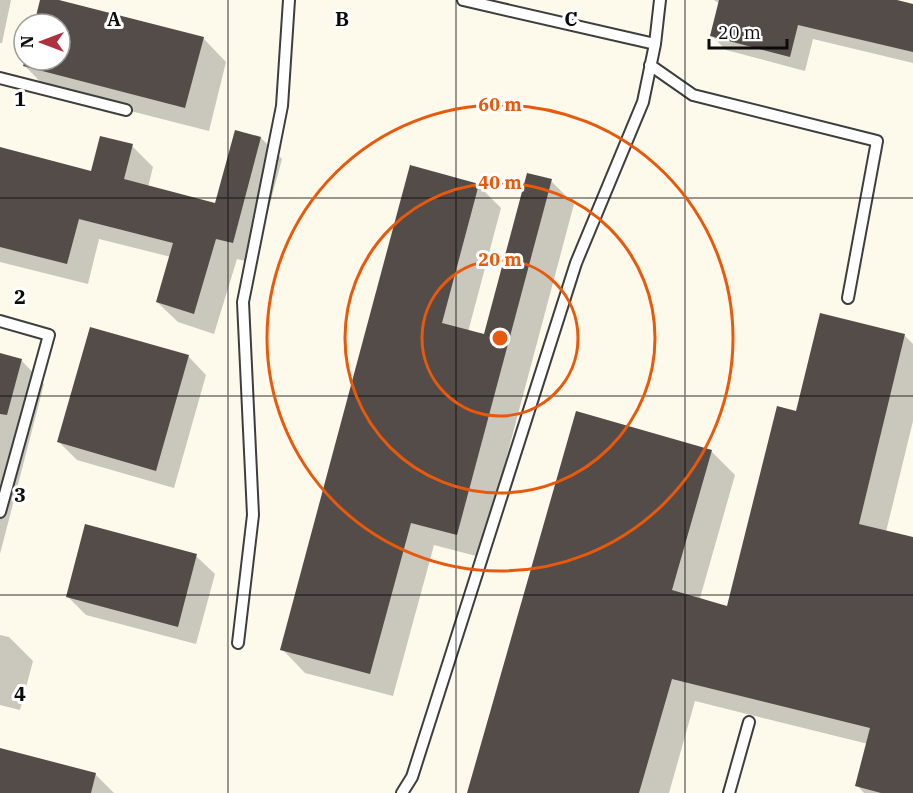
<svg xmlns="http://www.w3.org/2000/svg" width="913" height="793" font-family="'IBM Plex Serif',serif">
<style>
.shadow{fill:#0003}
.building{fill:#534c49}
.lines{fill:none;stroke-linecap:round;stroke-linejoin:round}
.service-casing{stroke:#3e3e3e;stroke-width:14}
.service{stroke:#fff;stroke-width:10}
.grid{fill:none;stroke:#0b0b0b;stroke-width:1.5;stroke-opacity:0.55}
.ring{fill:none;stroke:#e8590c;stroke-width:3}
.grid-label{font-size:20px;text-anchor:middle;font-weight:bold;fill:#0b0b0b;stroke:#fff;stroke-width:6;stroke-linejoin:round;paint-order:stroke}
.centre{fill:#e8590c;stroke:#fff;stroke-width:3}
.ring-label{font-size:18px;text-anchor:middle;font-weight:bold;fill:#e8590c;stroke:#fff;stroke-width:6;stroke-linejoin:round;paint-order:stroke}
</style>
<rect width="100%" height="100%" fill="#fdf9eb"/>
<!-- shadow -->
<path class="shadow" d="M 0,0 L 11,0 L 2,43 L 0,43 Z
M 42,0 L 53,0 L 203,38 L 226,62 L 209,131 L 48,90 L 25,66 L 26,60 L 60,60 L 60,24 L 36,24 Z
M 714,0 L 890,0 L 913,6 L 913,63 L 813,39 L 805,71 L 726,50 L 712,36 L 720,4 Z
M 261,138 L 282,159 L 254,263 L 237,259 L 214,334 L 178,322 L 157,302 L 171,257 L 99,239 L 88,284 L 0,262 L 0,149 L 92,173 L 132,146 L 153,167 L 148,187 L 216,205 Z
M 551,181 L 574,204 L 480,557 L 434,545 L 393,696 L 305,673 L 282,649 L 478,185 L 501,208 L 468,332 L 485,336 Z
M 821,315 L 905,336 L 913,344 L 913,421 L 886,532 L 913,539 L 913,793 L 864,793 L 857,785 L 868,744 L 695,701 L 669,793 L 468,793 L 711,451 L 735,475 L 700,598 L 728,608 L 797,413 Z
M 0,355 L 21,360 L 44,384 L 0,554 Z
M 188,356 L 206,375 L 174,488 L 77,460 L 59,442 Z
M 196,556 L 215,574 L 196,644 L 86,615 L 67,596 Z
M 0,635 L 9,637 L 33,661 L 20,710 L 0,705 Z
M 0,750 L 96,775 L 114,793 L 0,793 Z"/>
<!-- building -->
<path class="building" d="M 40,0 L 59,0 L 204,37 L 185,108 L 23,66 L 25,60 L 60,60 L 60,24 L 34,24 Z
M 719,0 L 897,0 L 913,4 L 913,52 L 798,25 L 790,57 L 710,36 Z
M 235,130 L 261,137 L 233,243 L 216,239 L 194,314 L 156,302 L 173,243 L 79,219 L 67,264 L 0,247 L 0,147 L 91,171 L 100,136 L 133,144 L 124,179 L 215,203 Z
M 410,165 L 479,184 L 442,323 L 484,334 L 527,173 L 552,179 L 457,535 L 411,523 L 370,674 L 280,650 Z
M 820,313 L 905,334 L 859,524 L 913,537 L 913,793 L 881,793 L 855,786 L 870,728 L 672,679 L 639,793 L 467,793 L 576,411 L 712,450 L 672,590 L 727,606 L 777,406 L 796,411 Z
M 90,327 L 189,355 L 156,471 L 57,442 Z
M 0,353 L 22,359 L 7,415 L 0,414 Z
M 85,524 L 197,554 L 178,627 L 66,597 Z
M 0,748 L 96,773 L 91,793 L 0,793 Z"/>
<g class="lines">
<defs>
<path id="service" d="M 463,0 L 655,44
M 650,65 L 693,95 L 877,141 L 848,298
M 0,78 L 126,110
M 0,321 L 49,335 L 0,512
M 238,643 L 253,515 L 243,302 L 282,106 L 289,0
M 402,793 L 412,777 L 576,263 L 643,102 L 655,44 L 660,0
M 729,793 L 749,722"/>
</defs>
<!-- service casing -->
<use href="#service" class="service-casing"/>
<!-- service -->
<use href="#service" class="service"/>
</g>
<!-- grid -->
<path class="grid" d="M 228,0 L 228,793M 456,0 L 456,793M 685,0 L 685,793M 0,198 L 913,198M 0,396 L 913,396M 0,595 L 913,595"/>
<!-- distance rings -->
<g class="ring">
<circle cx="500" cy="338" r="78"/>
<circle cx="500" cy="338" r="155"/>
<circle cx="500" cy="338" r="233"/>
</g>
<g class="grid-label">
<text x="114" y="26">A</text>
<text x="342" y="26">B</text>
<text x="571" y="26">C</text>
<text x="20" y="106">1</text>
<text x="20" y="304">2</text>
<text x="20" y="502">3</text>
<text x="20" y="701">4</text>
</g>
<circle cx="500" cy="338" r="9" class="centre"/>
<g class="ring-label">
<text x="500" y="111">60 m</text>
<text x="500" y="189">40 m</text>
<text x="500" y="266">20 m</text>
</g>
<!-- north arrow -->
<g transform="translate(42 42) rotate(270)"><circle r="28" fill="#ffffff" stroke="#9d9d9d" stroke-width="1.5"/>
<path d="M0-4.5L10 22L0 15L-10 22Z" fill="#ad313e"/>
<text y="-9" font-size="16" font-weight="bold" text-anchor="middle" fill="#0b0b0b">N</text>
</g>
<!-- scale -->
<path d="M709 39v9h78v-9" fill="none" stroke="#0b0b0b" stroke-width="3"/>
<text x="718" y="39" font-size="18" fill="#0b0b0b" stroke="#ffffff" stroke-width="4.5" paint-order="stroke">20 m</text>
</svg>
